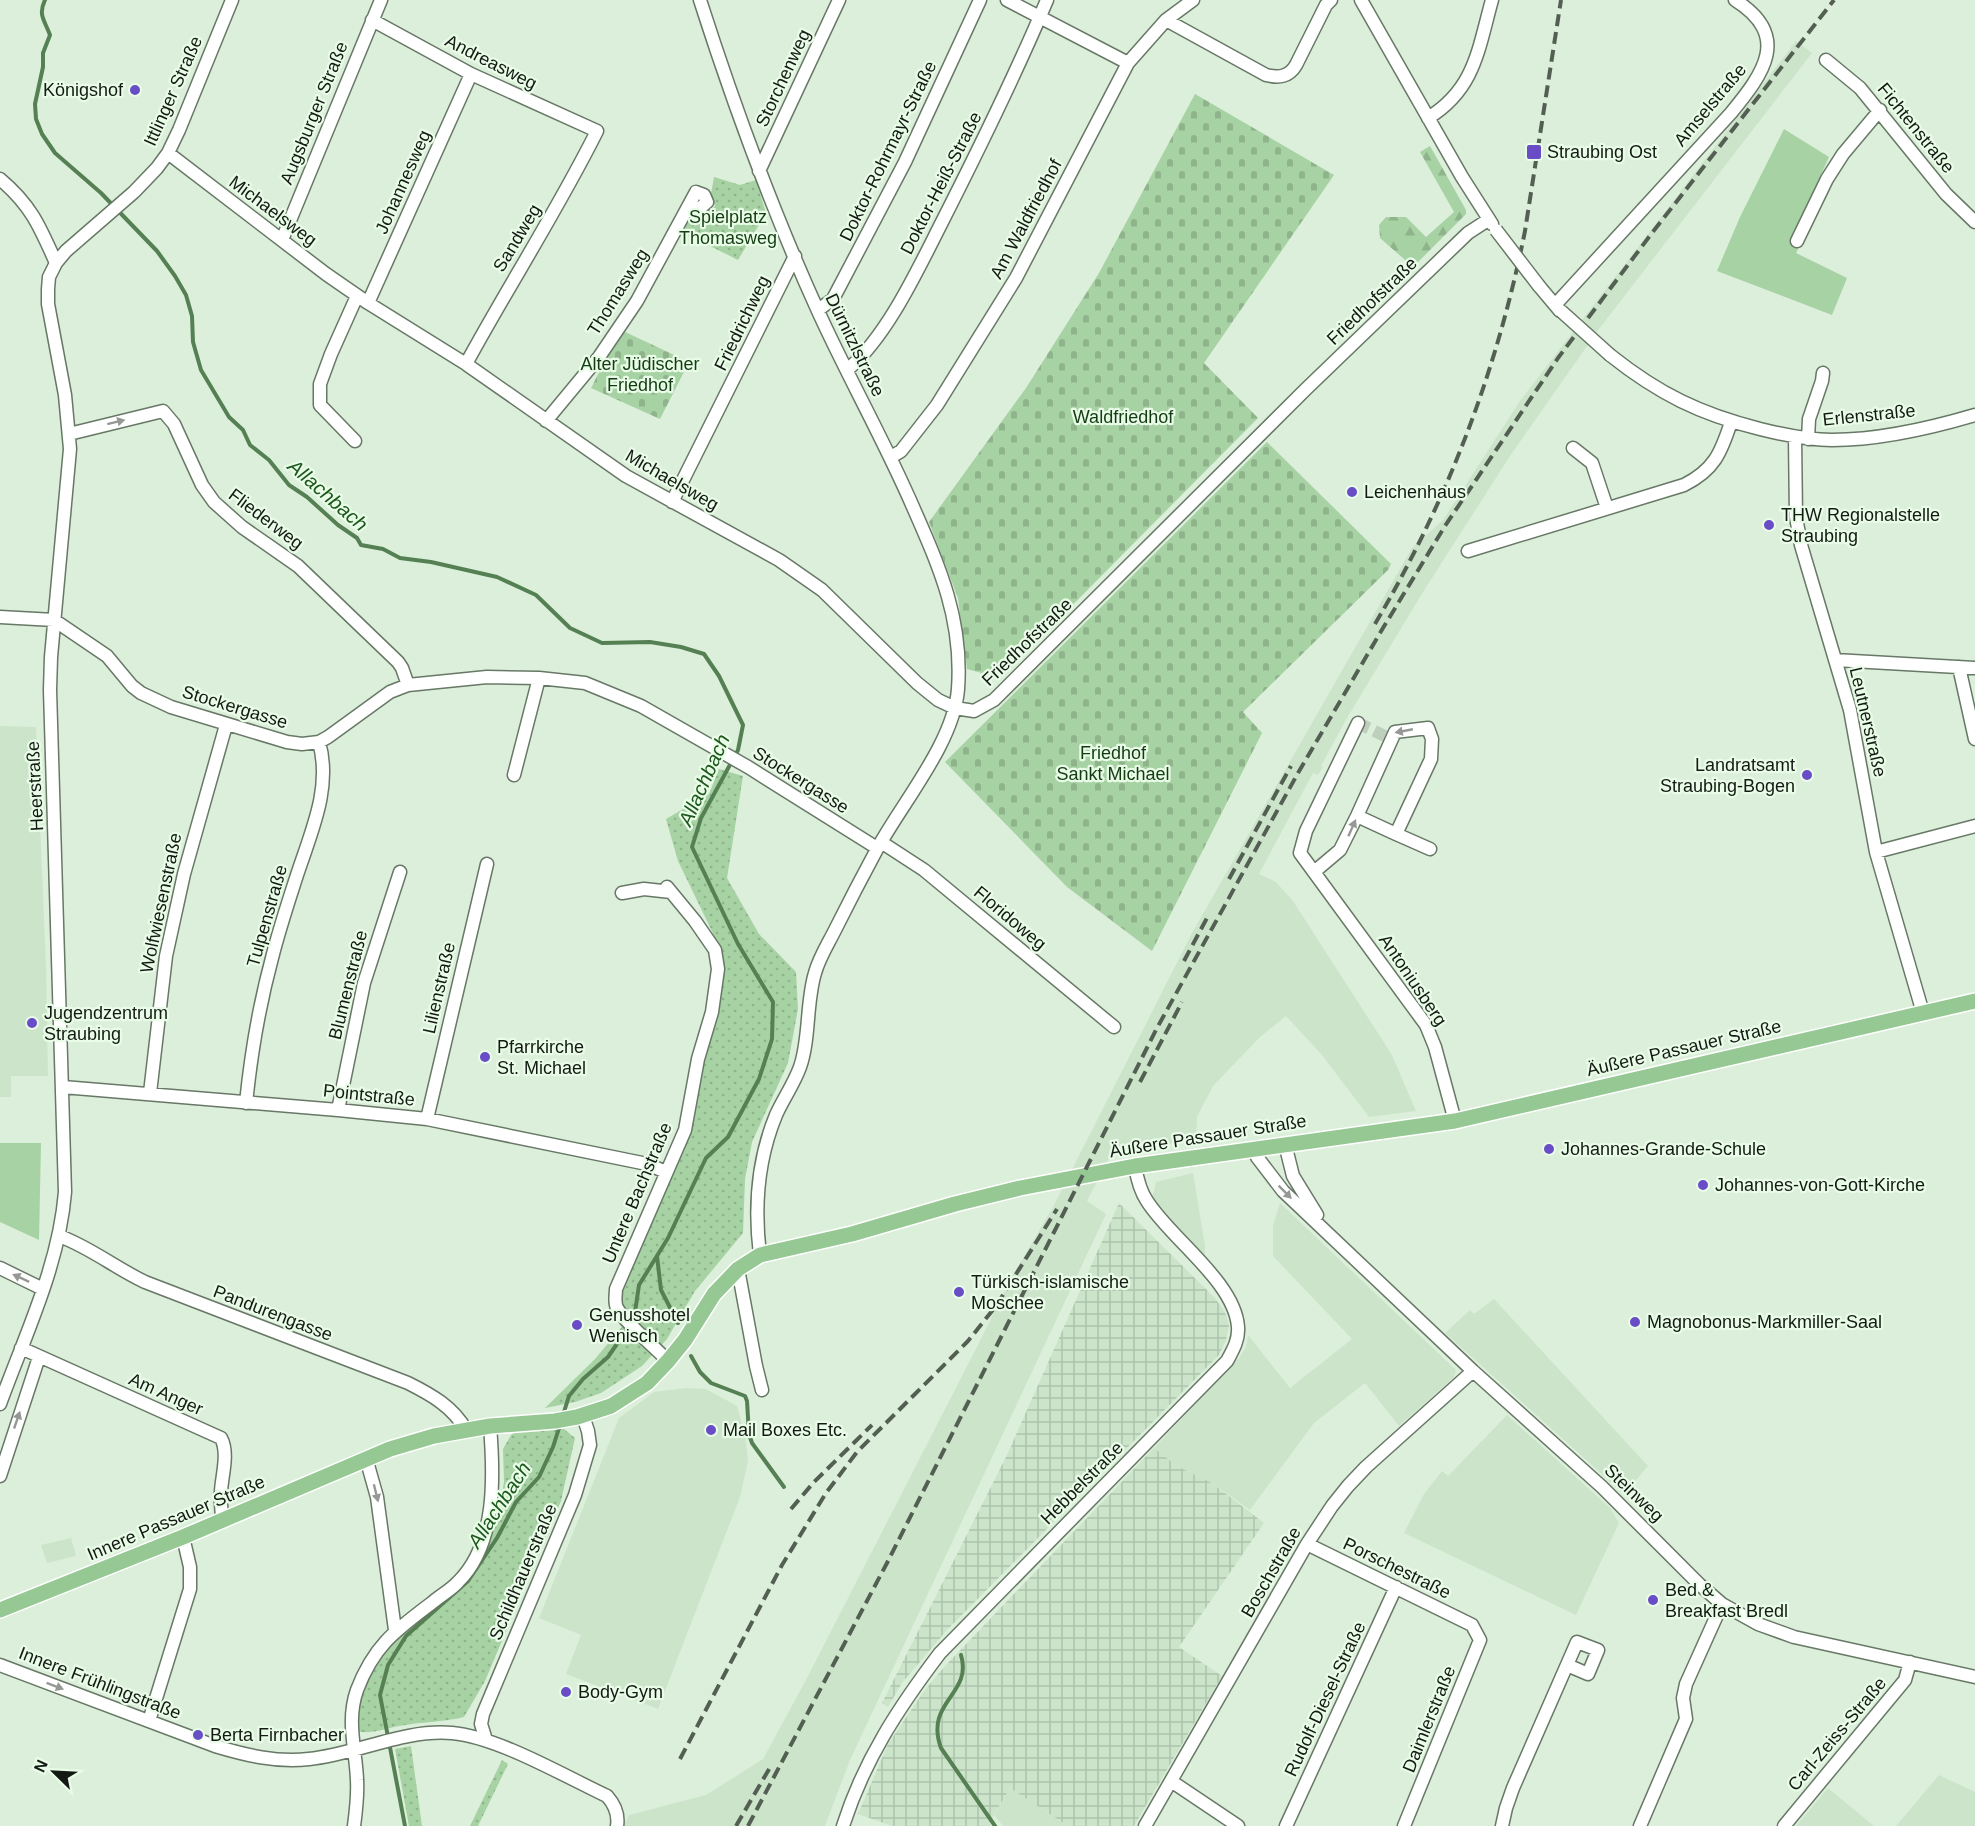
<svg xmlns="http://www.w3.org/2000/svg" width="1975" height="1826" font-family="Helvetica,sans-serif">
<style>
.built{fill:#cce5ca}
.industrial{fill:url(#industrial-grid)}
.green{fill:#a7d2a4}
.forest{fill:url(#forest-firs)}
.cemetery{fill:url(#cemetery-stones)}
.park{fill:url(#park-dots)}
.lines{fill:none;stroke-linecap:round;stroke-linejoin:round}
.stream{stroke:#558053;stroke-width:4}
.minor-tunnel{stroke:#becfbc;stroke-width:12;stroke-dasharray:12 6;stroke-linecap:butt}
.minor-casing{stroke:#677866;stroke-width:15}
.major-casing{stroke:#fff;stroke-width:18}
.minor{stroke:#fff;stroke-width:12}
.major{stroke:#96c894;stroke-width:15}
.rail{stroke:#545f53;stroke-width:4;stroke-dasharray:12 6;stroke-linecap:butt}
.minor-bridge-casing{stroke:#677866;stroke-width:15;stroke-linecap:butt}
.minor-bridge{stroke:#fff;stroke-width:12}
.oneway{fill:#959895}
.poi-dot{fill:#684dc6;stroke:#e9fce7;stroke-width:2}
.labels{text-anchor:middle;stroke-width:4.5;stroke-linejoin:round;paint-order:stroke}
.street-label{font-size:18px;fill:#131a13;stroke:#e9fce7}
.poi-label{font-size:18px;fill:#131a13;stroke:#e9fce7;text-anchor:start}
.park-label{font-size:18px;fill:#133c13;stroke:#e9fce7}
.water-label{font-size:20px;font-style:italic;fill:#1c571b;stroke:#e9fce7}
</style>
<defs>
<pattern id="industrial-grid" width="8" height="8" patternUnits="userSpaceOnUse" patternTransform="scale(1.5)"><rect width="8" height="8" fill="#cce5ca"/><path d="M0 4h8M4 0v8" fill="none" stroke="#aec4ad"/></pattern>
<pattern id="forest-firs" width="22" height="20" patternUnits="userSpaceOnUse" patternTransform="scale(1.5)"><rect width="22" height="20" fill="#a7d2a4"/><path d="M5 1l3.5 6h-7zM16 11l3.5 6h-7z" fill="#8fb48c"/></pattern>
<pattern id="cemetery-stones" width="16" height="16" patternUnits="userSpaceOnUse" patternTransform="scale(1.5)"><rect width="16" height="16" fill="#a7d2a4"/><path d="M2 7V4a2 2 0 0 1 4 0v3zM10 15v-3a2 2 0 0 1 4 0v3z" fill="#8fb48c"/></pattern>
<pattern id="park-dots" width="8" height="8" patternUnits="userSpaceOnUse" patternTransform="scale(1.5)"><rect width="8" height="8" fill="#a7d2a4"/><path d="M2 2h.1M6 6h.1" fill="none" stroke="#8fb48c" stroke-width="1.8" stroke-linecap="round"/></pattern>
</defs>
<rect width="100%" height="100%" fill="#dcefda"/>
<!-- built -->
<path class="built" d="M 1796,41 L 1812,53 L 1599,329 L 1510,456 L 1423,592 L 1347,718 L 1321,766 L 1323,767 L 1318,775 L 1313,773 L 1259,874 L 1276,882 L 1293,901 L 1392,1055 L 1416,1111 L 1369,1117 L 1322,1055 L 1286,1016 L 1260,1037 L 1213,1086 L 1197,1117 L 1196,1139 L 1111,1155 L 1087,1201 L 1106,1214 L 850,1760 L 825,1826 L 624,1826 L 629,1815 L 706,1795 L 763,1759 L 807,1678 L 981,1339 L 1009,1282 L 1053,1207 L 1192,933 L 1412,548 L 1443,520 L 1520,401 Z
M 0,726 L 36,727 L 46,967 L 48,1076 L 11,1076 L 11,1097 L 0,1097 Z
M 1193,1173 L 1205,1246 L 1205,1259 L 1160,1215 L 1152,1198 L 1156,1182 Z
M 1280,1203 L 1456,1370 L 1454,1377 L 1399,1426 L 1365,1383 L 1314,1423 L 1250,1510 L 1212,1483 L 1177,1466 L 1154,1448 L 1239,1358 L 1246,1347 L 1248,1335 L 1290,1388 L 1352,1339 L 1273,1256 L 1273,1225 Z
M 1494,1299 L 1648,1466 L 1624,1494 L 1445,1333 L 1470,1310 L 1474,1314 Z
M 686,1388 L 706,1389 L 737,1406 L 745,1435 L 748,1461 L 740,1497 L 658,1709 L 566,1674 L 581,1635 L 539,1618 L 619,1418 L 654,1392 Z
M 1507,1415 L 1610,1508 L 1619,1523 L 1576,1615 L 1404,1533 L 1424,1494 L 1442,1471 L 1448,1476 Z
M 71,1538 L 76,1556 L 47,1563 L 41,1545 Z
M 1939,1775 L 1975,1792 L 1975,1826 L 1896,1826 Z
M 1010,1788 L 1068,1826 L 1003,1826 L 994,1815 Z
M 1828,1788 L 1874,1826 L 1796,1826 Z"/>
<!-- industrial -->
<path class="industrial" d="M 1119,1203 L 1214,1297 L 1225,1312 L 1229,1326 L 1226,1340 L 1219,1355 L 947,1630 L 902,1683 L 888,1707 L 882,1703 L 1007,1455 Z
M 1154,1448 L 1177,1466 L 1212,1483 L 1264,1523 L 1179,1647 L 1222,1676 L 1134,1826 L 1068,1826 L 1010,1788 L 989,1823 L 990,1826 L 892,1826 L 858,1814 L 888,1744 L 924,1691 L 945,1666 Z"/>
<!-- green -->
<path class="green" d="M 1784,129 L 1829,157 L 1791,240 L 1800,245 L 1796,253 L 1847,278 L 1832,315 L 1717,271 L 1740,217 Z
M 0,1143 L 41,1143 L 39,1240 L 0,1222 Z"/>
<!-- forest -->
<path class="forest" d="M 1430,146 L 1466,210 L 1466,214 L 1413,267 L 1380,238 L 1379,225 L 1386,217 L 1406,217 L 1426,237 L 1454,212 L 1420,152 Z"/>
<!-- cemetery -->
<path class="cemetery" d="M 1195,94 L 1334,175 L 1204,363 L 1258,418 L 1000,678 L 967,669 L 958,598 L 929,522 L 1026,388 L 1099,273 Z
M 621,330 L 689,362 L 660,419 L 591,388 Z
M 1267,442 L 1391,564 L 1388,570 L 1243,712 L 1262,733 L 1152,951 L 1067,887 L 945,762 Z"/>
<!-- park -->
<path class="park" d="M 714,177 L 740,185 L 756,180 L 766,213 L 738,260 L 680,231 L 690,211 L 701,216 L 715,206 L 711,194 Z
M 719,769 L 743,776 L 727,878 L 759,934 L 796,972 L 798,1009 L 788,1063 L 752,1142 L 745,1179 L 743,1233 L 695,1291 L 667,1339 L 642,1366 L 601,1393 L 575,1402 L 545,1408 L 595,1359 L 631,1316 L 623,1305 L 622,1292 L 689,1129 L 721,950 L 678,861 L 666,819 L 709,794 Z
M 520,1429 L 564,1429 L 575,1438 L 561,1501 L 485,1681 L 464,1717 C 443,1722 421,1722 399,1726 C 386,1728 370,1735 357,1731 L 360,1698 L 380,1655 L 485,1551 L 498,1513 L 504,1482 L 503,1449 L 511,1435 Z
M 411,1746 L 422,1826 L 409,1826 L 395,1749 Z
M 502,1760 L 508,1764 L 478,1826 L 470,1826 Z"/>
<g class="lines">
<!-- stream -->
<path class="stream" d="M 45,0 C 38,15 44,19 50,35 L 43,53 L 43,67 L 35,104 L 36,119 L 42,134 L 55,153 L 101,193 L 157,251 L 175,276 L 186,295 L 192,316 L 193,342 L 201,370 L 229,417 L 243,430 L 250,445 L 269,460 L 289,485 L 307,497 L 338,525 L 357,538 L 361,545 L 383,549 L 400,558 L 431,562 L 497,577 L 536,595 L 570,628 L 602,643 L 650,642 L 681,647 L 704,654 L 719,676 L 743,725 L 738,750 L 701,818 L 692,847 L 738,944 L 773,1002 L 772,1039 L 759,1079 L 728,1137 L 706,1158 L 668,1238 L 639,1285 L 634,1319 L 608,1357 L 583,1379 L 569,1396 L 563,1415
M 657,1256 L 661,1290 L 678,1323
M 691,1356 L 700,1372 L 711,1383 L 745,1396 L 747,1401 L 749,1434 L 752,1443 L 784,1487
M 961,1655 C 973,1695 924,1701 941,1748 L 995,1826
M 405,1826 L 380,1695 L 388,1665 L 406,1636 L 468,1581 L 497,1538 L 516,1502 L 539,1477 L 553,1447 L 560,1425"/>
<!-- minor-tunnel -->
<path class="minor-tunnel" d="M 1358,723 L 1391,739"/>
<defs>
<path id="minor" d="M 700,0 C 734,106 772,210 818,311 C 848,377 884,440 913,507 C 940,568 963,620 958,689 C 954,743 901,804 876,851 C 862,877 848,904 835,930 C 828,944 819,958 815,973 C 806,1002 810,1039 800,1067 C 794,1084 783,1099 776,1115 C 757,1161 754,1207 760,1255
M 1007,0 L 1128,63
M 1361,0 L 1462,177 L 1492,224
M 372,20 L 471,74 L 597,131 C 557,211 509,285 466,364
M 1166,20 L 1266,75 C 1279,78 1289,77 1296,65 L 1326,5 L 1331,0
M 1826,60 L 1860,88 L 1946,194 L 1975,222
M 1428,118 C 1475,89 1478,50 1492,0
M 168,153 L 326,274 L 368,303 L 466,364 L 626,476 L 779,560 L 822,590 L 917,683 L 938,700 L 955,708 L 974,711 L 994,700 L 1305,390 L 1468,233 L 1488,220
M 759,171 L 839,0
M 0,179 C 31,205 40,227 56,263
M 282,240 L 381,0
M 1797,241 L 1827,179 L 1843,154 L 1880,110
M 1539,286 L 1560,311
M 368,303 L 471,74
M 1555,305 L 1731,113 C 1763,74 1792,36 1735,0
M 818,310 L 833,299 L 905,162 L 980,0
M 1610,355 C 1659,394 1700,414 1760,429 C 1784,435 1807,440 1832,440 C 1877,440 1931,428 1975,415
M 847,370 C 887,337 918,269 942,222 C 979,149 1015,76 1047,0
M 546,421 L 599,357 L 637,301 L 696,192 L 704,195 L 707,202 L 699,209 L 689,205
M 69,434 L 163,411 L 174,424 L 202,485 L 214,502 L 242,527 L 298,566 L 398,662 L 402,668 L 408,685
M 1795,437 L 1796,517 L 1801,545 L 1850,710 L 1876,852 L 1923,1013
M 1808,439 L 1809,419 L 1822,381 L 1823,373
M 355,441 L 320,405 L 320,384 L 331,354 L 357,296
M 1573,448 L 1592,463 L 1607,508
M 891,457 L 901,451 L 937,405 L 1016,278 L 1128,63 L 1166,20 L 1193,0
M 672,502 L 795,256
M 1468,551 L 1684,485 C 1714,470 1721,453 1731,422
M 0,617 L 54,620 L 107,656 L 132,686 L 141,693 L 171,707 L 287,742 L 302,744 L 319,742 L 328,737 L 390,692 L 408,685 L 487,677 L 539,678 L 585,683 L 641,706 L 748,767 L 877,848
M 1835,660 L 1975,668
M 1959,667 L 1975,739
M 1358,723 L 1306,831 L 1300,853 L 1426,1025 L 1435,1047 L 1455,1121
M 514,775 L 539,678
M 1396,834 L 1430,849
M 881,842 L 924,870 L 1114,1027
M 1876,852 L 1975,826
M 1314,872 L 1340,850 L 1357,816 L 1396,834 L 1431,759 L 1432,739 L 1428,728 L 1395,732 L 1357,816
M 667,887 L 695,921 L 715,950 L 718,969 L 712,1012 L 698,1059 L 685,1130 L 616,1289 C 616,1295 614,1302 617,1308 C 626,1324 654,1346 668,1361
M 622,893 L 644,889 L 671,892
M 63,1087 L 338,1110 L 427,1119 L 647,1164 L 666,1172
M 150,1093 L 166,956 L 184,874 L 226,725
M 246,1103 C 251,1054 259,1006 272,958 C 279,930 288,903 297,875 C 311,832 332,788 319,742
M 338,1110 L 364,983 L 400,872
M 427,1119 L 487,864
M 1285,1144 L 1293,1176 L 1317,1215
M 1256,1148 L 1257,1157 L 1283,1191 L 1473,1371 L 1602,1487 L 1700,1585 L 1722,1604 L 1758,1624 L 1794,1637 L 1975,1677
M 59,1236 C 90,1247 115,1268 145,1282 L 408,1383 C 432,1395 453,1407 466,1430
M 0,1268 L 43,1289
M 738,1269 L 756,1366 L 762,1390
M 21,1348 L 221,1438 C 229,1453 222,1475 221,1491 C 220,1501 222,1511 222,1520
M 0,1404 C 25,1335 59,1266 65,1192 L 50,690 L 51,657 L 70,449 L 65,395 L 48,304 L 48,289 L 49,277 L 56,263 L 66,251 L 134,192 L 157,168 L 168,153 L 179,130 L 232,0
M 366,1458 L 377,1497 L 395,1630
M 0,1476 L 39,1357
M 1307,1544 L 1472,1625 L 1480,1640 L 1404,1826
M 0,1665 L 215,1746 C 245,1755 277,1763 309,1759 C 357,1754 403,1729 452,1733 C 498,1737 564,1776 607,1796 C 615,1805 619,1814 617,1826
M 149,1721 L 190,1589 L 190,1567 L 183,1537
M 486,1740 L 481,1724 L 483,1714 L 575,1495 L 590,1445 L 588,1431 L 583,1416
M 1171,1781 L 1238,1826
M 354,1826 C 356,1811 358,1796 357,1780 C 356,1750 346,1721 357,1690 C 374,1645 396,1630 433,1602 C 441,1595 451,1590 458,1582 C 497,1544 494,1475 490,1426
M 843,1826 C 864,1760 899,1707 940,1653 L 1227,1361 C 1233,1350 1239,1340 1238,1327 C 1235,1282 1170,1238 1147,1201 C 1140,1191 1137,1178 1135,1166
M 1145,1826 L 1307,1544 L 1332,1506 L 1348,1486 L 1366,1467 L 1473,1371
M 1286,1826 L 1396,1587
M 1502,1826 L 1506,1808 L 1513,1788 L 1577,1642 L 1598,1650 L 1588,1674 L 1567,1665
M 1640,1826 L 1686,1719 L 1683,1698 L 1686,1684 L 1722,1604
M 1784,1826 L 1905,1680 L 1910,1662"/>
<path id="major" d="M 0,1610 L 183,1537 L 390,1449 L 434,1436 L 490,1426 L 555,1421 L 577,1417 L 611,1406 L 647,1383 L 668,1361 L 685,1340 L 714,1294 L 738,1269 L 760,1255 L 852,1234 L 955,1204 L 1020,1188 L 1135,1166 L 1455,1121 L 1975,1001"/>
</defs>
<!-- minor casing -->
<use href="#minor" class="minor-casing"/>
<!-- major casing -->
<use href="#major" class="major-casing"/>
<!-- minor -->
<use href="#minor" class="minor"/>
<!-- major -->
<use href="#major" class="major"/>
<!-- rail -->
<path class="rail" d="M 1375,624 C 1448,500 1497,371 1525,231 L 1561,0
M 1229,879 L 1291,766
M 1184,961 L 1207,918
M 1140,1082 L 1182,1002
M 791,1509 L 814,1482 L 872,1425
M 680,1759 L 782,1565 L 826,1493 L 857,1452 L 968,1341 L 996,1306 L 1057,1209
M 736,1826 L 772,1764
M 748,1826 L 887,1563 L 1157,1028 L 1298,773 L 1383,628 L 1445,526 L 1558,358 L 1652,233 L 1834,0"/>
<defs>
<path id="minor-bridge" d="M 1496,230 L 1539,286
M 1561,311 L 1610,355"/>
</defs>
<!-- minor-bridge casing -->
<use href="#minor-bridge" class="minor-bridge-casing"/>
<!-- minor-bridge -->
<use href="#minor-bridge" class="minor-bridge"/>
</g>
<!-- one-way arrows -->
<defs><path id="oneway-solid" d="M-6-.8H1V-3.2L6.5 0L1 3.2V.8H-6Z" transform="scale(1.5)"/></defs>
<g class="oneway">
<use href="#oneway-solid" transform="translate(116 422) rotate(-14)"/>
<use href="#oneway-solid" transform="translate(1404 731) rotate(169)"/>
<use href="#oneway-solid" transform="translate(1352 828) rotate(-66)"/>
<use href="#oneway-solid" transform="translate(1285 1192) rotate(45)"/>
<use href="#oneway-solid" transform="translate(21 1278) rotate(-155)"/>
<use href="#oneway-solid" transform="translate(17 1420) rotate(-71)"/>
<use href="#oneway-solid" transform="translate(376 1493) rotate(76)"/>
<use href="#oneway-solid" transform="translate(55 1686) rotate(21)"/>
</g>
<!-- markers -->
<g class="poi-dot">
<circle cx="135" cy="90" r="6"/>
<rect x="1526" y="144" width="16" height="16" rx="3"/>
<circle cx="1352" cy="492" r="6"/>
<circle cx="1769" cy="525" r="6"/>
<circle cx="1807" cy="775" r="6"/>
<circle cx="32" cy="1023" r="6"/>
<circle cx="485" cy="1057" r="6"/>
<circle cx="1549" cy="1149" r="6"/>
<circle cx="1703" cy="1185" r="6"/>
<circle cx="959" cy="1292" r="6"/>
<circle cx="1635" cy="1322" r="6"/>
<circle cx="577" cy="1325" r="6"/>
<circle cx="711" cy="1430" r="6"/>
<circle cx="1653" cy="1600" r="6"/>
<circle cx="566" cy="1692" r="6"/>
<circle cx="198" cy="1735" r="6"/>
</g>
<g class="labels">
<!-- street labels -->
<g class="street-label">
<text transform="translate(491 62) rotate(27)" y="6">Andreasweg</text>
<text transform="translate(783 78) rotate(-65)" y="6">Storchenweg</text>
<text transform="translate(173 91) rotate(-66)" y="6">Ittlinger Straße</text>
<text transform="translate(1710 105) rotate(-50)" y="6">Amselstraße</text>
<text transform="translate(314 113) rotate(-68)" y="6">Augsburger Straße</text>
<text transform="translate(1916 128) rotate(51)" y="6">Fichtenstraße</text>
<text transform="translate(888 151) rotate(-64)" y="6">Doktor-Rohrmayr-Straße</text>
<text transform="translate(403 182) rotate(-66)" y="6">Johannesweg</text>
<text transform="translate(941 183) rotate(-63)" y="6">Doktor-Heiß-Straße</text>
<text transform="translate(273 211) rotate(37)" y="6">Michaelsweg</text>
<text transform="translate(1026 219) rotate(-62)" y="6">Am Waldfriedhof</text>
<text transform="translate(517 238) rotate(-59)" y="6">Sandweg</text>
<text transform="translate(618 292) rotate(-58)" y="6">Thomasweg</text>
<text transform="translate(1372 301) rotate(-44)" y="6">Friedhofstraße</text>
<text transform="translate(742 323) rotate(-64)" y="6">Friedrichweg</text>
<text transform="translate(855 345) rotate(64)" y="6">Dürnitzlstraße</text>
<text transform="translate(1869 415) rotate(-6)" y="6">Erlenstraße</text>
<text transform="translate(672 480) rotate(30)" y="6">Michaelsweg</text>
<text transform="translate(266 519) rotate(37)" y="6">Fliederweg</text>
<text transform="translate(1027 642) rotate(-44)" y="6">Friedhofstraße</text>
<text transform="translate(235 707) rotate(17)" y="6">Stockergasse</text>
<text transform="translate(1868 722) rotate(77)" y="6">Leutnerstraße</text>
<text transform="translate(801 780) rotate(32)" y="6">Stockergasse</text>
<text transform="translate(35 786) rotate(-93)" y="6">Heerstraße</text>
<text transform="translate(161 903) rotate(-78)" y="6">Wolfwiesenstraße</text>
<text transform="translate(267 916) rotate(-74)" y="6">Tulpenstraße</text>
<text transform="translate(1010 918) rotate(40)" y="6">Floridoweg</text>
<text transform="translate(1413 980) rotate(56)" y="6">Antoniusberg</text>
<text transform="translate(348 985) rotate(-76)" y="6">Blumenstraße</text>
<text transform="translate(439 988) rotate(-77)" y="6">Lilienstraße</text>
<text transform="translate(1684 1048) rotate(-13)" y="6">Äußere Passauer Straße</text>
<text transform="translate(369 1095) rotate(6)" y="6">Pointstraße</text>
<text transform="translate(1208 1136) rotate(-9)" y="6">Äußere Passauer Straße</text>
<text transform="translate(637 1193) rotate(-67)" y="6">Untere Bachstraße</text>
<text transform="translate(273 1313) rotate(21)" y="6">Pandurengasse</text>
<text transform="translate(166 1394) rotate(24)" y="6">Am Anger</text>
<text transform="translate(1082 1483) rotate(-45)" y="6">Hebbelstraße</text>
<text transform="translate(1634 1493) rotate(44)" y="6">Steinweg</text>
<text transform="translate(176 1518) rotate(-23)" y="6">Innere Passauer Straße</text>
<text transform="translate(1397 1568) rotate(26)" y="6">Porschestraße</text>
<text transform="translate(523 1572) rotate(-67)" y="6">Schildhauerstraße</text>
<text transform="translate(1271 1572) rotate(-60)" y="6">Boschstraße</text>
<text transform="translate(100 1683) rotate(21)" y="6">Innere Frühlingstraße</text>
<text transform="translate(1325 1699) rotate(-65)" y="6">Rudolf-Diesel-Straße</text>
<text transform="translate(1429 1719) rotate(-68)" y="6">Daimlerstraße</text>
<text transform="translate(1837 1734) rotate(-50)" y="6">Carl-Zeiss-Straße</text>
</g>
<!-- poi labels -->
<g class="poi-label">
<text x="123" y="96" text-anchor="end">Königshof</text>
<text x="1547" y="158">Straubing Ost</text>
<text x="1364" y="498">Leichenhaus</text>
<text x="1781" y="521">THW Regionalstelle<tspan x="1781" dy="21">Straubing</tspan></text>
<text x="1795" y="771" text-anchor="end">Landratsamt<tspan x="1795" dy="21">Straubing-Bogen</tspan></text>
<text x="44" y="1019">Jugendzentrum<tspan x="44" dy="21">Straubing</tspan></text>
<text x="497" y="1053">Pfarrkirche<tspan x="497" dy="21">St. Michael</tspan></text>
<text x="1561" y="1155">Johannes-Grande-Schule</text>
<text x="1715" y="1191">Johannes-von-Gott-Kirche</text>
<text x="971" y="1288">Türkisch-islamische<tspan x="971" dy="21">Moschee</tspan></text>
<text x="589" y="1321">Genusshotel<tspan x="589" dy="21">Wenisch</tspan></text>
<text x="1647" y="1328">Magnobonus-Markmiller-Saal</text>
<text x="723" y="1436">Mail Boxes Etc.</text>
<text x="1665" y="1596">Bed &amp;<tspan x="1665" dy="21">Breakfast Bredl</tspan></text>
<text x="578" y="1698">Body-Gym</text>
<text x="210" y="1741">Berta Firnbacher</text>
</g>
<!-- park labels -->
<g class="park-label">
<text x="728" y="223">Spielplatz<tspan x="728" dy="21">Thomasweg</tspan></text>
<text x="640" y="370">Alter Jüdischer<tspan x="640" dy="21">Friedhof</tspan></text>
<text x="1123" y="423">Waldfriedhof</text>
<text x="1113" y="759">Friedhof<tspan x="1113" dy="21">Sankt Michael</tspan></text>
</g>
<!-- water labels -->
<g class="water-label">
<text transform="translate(328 495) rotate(41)" y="7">Allachbach</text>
<text transform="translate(704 780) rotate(-66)" y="7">Allachbach</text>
<text transform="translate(499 1505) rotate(-57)" y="7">Allachbach</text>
</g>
</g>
<!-- north arrow -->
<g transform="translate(54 1772) rotate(294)" stroke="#e9fce7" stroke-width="4.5" paint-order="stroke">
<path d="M0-4.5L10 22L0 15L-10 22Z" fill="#131a13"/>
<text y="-9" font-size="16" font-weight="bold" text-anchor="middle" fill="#131a13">N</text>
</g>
</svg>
